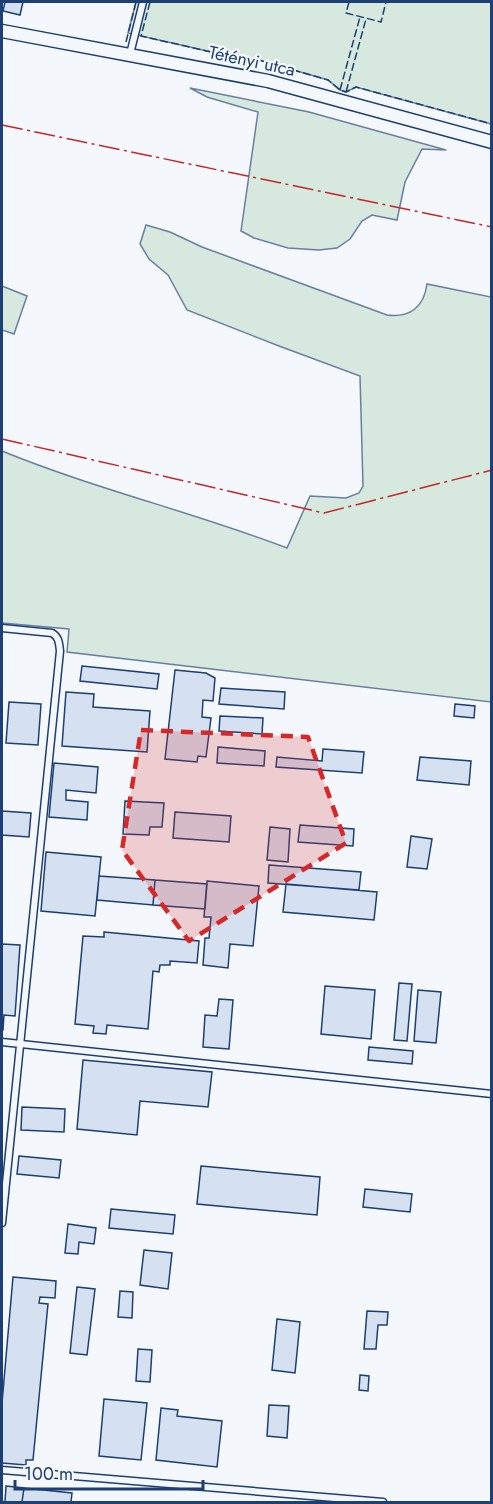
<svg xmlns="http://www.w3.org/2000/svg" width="493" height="1504" font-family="Jost,sans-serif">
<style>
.green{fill:#d7e8df;stroke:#687fa3;stroke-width:1.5}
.building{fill:#d5e0f0;stroke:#1d3f73;stroke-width:1.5}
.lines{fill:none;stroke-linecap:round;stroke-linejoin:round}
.service-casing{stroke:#1d3f73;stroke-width:9}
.minor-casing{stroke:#1d3f73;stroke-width:15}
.service{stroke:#f4f7fb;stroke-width:6}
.minor{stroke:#f4f7fb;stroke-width:12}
.fence{stroke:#1d3f73;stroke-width:1.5;stroke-dasharray:8 3;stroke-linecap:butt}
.power{stroke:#c62828;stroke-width:1.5;stroke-dasharray:21 4.5 3 4.5;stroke-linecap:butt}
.marked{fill:#d62828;fill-opacity:0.2;stroke:#d62828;stroke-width:4.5;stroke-dasharray:12 8;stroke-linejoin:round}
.labels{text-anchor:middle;stroke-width:4.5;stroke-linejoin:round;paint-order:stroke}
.street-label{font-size:18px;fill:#1d3f73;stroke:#f4f7fb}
</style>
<rect width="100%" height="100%" fill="#f4f7fb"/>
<!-- green -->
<path class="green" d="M 136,2 L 491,2 L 491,124 L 356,87 L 346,92 L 340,90 L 328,80 L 256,59 L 247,68 L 229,56 L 128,33 Z
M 190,88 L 309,112 L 446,150 L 422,149 L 405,182 L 397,220 L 372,215 L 362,221 L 350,239 L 337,248 L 319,250 L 288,248 L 254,238 L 241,231 L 258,112 L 207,97 Z
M 146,225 L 170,232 L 202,247 L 387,315 C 410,318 424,307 427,284 L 491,297 L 491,702 L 67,652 L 69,629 L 2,623 L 2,451 C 95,489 193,512 287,548 L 310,496 L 346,498 L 359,493 L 363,486 L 360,376 L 279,346 L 187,310 L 168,275 L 149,259 L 140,244 Z
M 2,286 L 27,296 L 14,334 L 2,330 Z"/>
<!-- building -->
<path class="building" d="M 5,2 L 23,2 L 20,15 L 3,11 Z
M 82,666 L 159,674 L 157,689 L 80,681 Z
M 175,670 L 206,673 L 215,678 L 213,701 L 203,700 L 202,717 L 211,718 L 206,757 L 198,756 L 197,762 L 165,759 Z
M 221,688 L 285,692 L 284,709 L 219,704 Z
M 66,692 L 94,694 L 93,707 L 150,711 L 147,752 L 62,746 Z
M 9,702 L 41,704 L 38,745 L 6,743 Z
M 455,704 L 475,706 L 474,718 L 454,716 Z
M 220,716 L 263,718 L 262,734 L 219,731 Z
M 218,747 L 265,751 L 264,766 L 217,763 Z
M 323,749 L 364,752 L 362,773 L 276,767 L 277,757 L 322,761 Z
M 420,757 L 471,761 L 469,785 L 417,780 Z
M 54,763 L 98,767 L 96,793 L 66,790 L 66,800 L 88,802 L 87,820 L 49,817 Z
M 125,801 L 164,803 L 162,827 L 150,827 L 149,835 L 123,834 Z
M 2,811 L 31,813 L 29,837 L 2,835 Z
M 175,812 L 231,816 L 229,842 L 173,838 Z
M 300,825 L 354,829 L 353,846 L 298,842 Z
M 270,827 L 290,829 L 288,862 L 267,860 Z
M 411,836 L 432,839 L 427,869 L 407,867 Z
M 46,852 L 101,857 L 95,916 L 41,911 Z
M 269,865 L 361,872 L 359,890 L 268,883 Z
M 99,876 L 155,880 L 153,905 L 97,900 Z
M 155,880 L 207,884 L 205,909 L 153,905 Z
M 207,881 L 259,886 L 253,946 L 230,944 L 228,968 L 203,965 L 205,938 L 209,938 L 211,917 L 204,917 Z
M 286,884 L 377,892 L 374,920 L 283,912 Z
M 104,932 L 199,941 L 197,963 L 170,961 L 170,965 L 160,965 L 159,972 L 153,971 L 148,1029 L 107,1025 L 106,1034 L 93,1033 L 94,1026 L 75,1024 L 83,936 L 104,937 Z
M 2,944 L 20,945 L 15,1016 L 4,1015 L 3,1030 L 2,1030 Z
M 399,983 L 412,984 L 407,1041 L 394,1040 Z
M 325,986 L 375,990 L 371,1039 L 321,1034 Z
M 418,990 L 441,992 L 436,1043 L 414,1041 Z
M 219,999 L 233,1000 L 229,1049 L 203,1047 L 205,1015 L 217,1016 Z
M 369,1047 L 413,1051 L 412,1064 L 368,1060 Z
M 83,1060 L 212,1072 L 208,1107 L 140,1101 L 137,1135 L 77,1129 Z
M 22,1107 L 65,1109 L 64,1132 L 21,1130 Z
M 19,1156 L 61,1160 L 59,1178 L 17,1174 Z
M 201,1166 L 320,1177 L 317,1215 L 197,1204 Z
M 365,1189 L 412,1194 L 410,1212 L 363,1207 Z
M 111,1209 L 175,1215 L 173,1234 L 109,1228 Z
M 68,1224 L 96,1228 L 94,1244 L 79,1242 L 78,1254 L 65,1253 Z
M 144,1250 L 172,1253 L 168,1289 L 140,1285 Z
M 13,1277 L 56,1281 L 55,1298 L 40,1297 L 39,1303 L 48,1304 L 33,1460 L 26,1460 L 26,1465 L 2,1463 L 2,1403 Z
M 77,1287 L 95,1289 L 87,1355 L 70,1353 Z
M 120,1291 L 133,1292 L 132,1318 L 118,1317 Z
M 367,1311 L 388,1312 L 387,1325 L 378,1325 L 376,1349 L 364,1349 Z
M 277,1319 L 300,1322 L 295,1373 L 272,1370 Z
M 138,1349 L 152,1350 L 150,1382 L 136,1381 Z
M 360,1375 L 369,1376 L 368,1391 L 359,1390 Z
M 104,1399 L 147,1403 L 141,1460 L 99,1456 Z
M 269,1405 L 289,1406 L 287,1438 L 267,1436 Z
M 161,1408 L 178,1410 L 177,1416 L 222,1421 L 217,1467 L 156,1460 Z
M 6,1486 L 24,1488 L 22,1502 L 5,1502 Z
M 24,1488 L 72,1493 L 71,1502 L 22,1502 Z"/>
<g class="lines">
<defs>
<path id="service" d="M 130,54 L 143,2
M 2,628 L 52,633 C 59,637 59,643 60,651 L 2,1223
M 2,1042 L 492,1094
M 2,1470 L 383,1502"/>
<path id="minor" d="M 2,31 L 268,81 L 492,142"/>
</defs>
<!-- service casing -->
<use href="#service" class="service-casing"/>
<!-- minor casing -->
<use href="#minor" class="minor-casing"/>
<!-- service -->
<use href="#service" class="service"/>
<!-- minor -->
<use href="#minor" class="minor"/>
<!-- fence -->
<path class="fence" d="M 150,2 L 141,36 L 229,56 L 247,68 L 255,59 L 328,80 L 340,90 L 346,92 L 356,87 L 492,124
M 349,2 L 346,13 L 381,22 L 386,2
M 126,42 L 136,2
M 340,90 L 360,17
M 346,92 L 366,19"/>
<!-- power -->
<path class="power" d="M 2,125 L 492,227
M 2,439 L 324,513 L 492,470"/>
</g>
<!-- marked area -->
<path class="marked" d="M 141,730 L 308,737 L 346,843 L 189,941 L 122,850 Z"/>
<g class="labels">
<!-- street labels -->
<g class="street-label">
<text transform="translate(252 61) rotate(12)" y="6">Tétényi utca</text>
</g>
</g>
<!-- border -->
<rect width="493" height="1504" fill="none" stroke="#1d3f73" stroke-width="6"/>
<!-- scale -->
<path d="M15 1480v9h188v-9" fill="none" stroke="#1d3f73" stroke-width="3"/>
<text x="24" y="1480" font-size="18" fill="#1d3f73" stroke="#f4f7fb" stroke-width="4.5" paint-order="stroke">100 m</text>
</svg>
